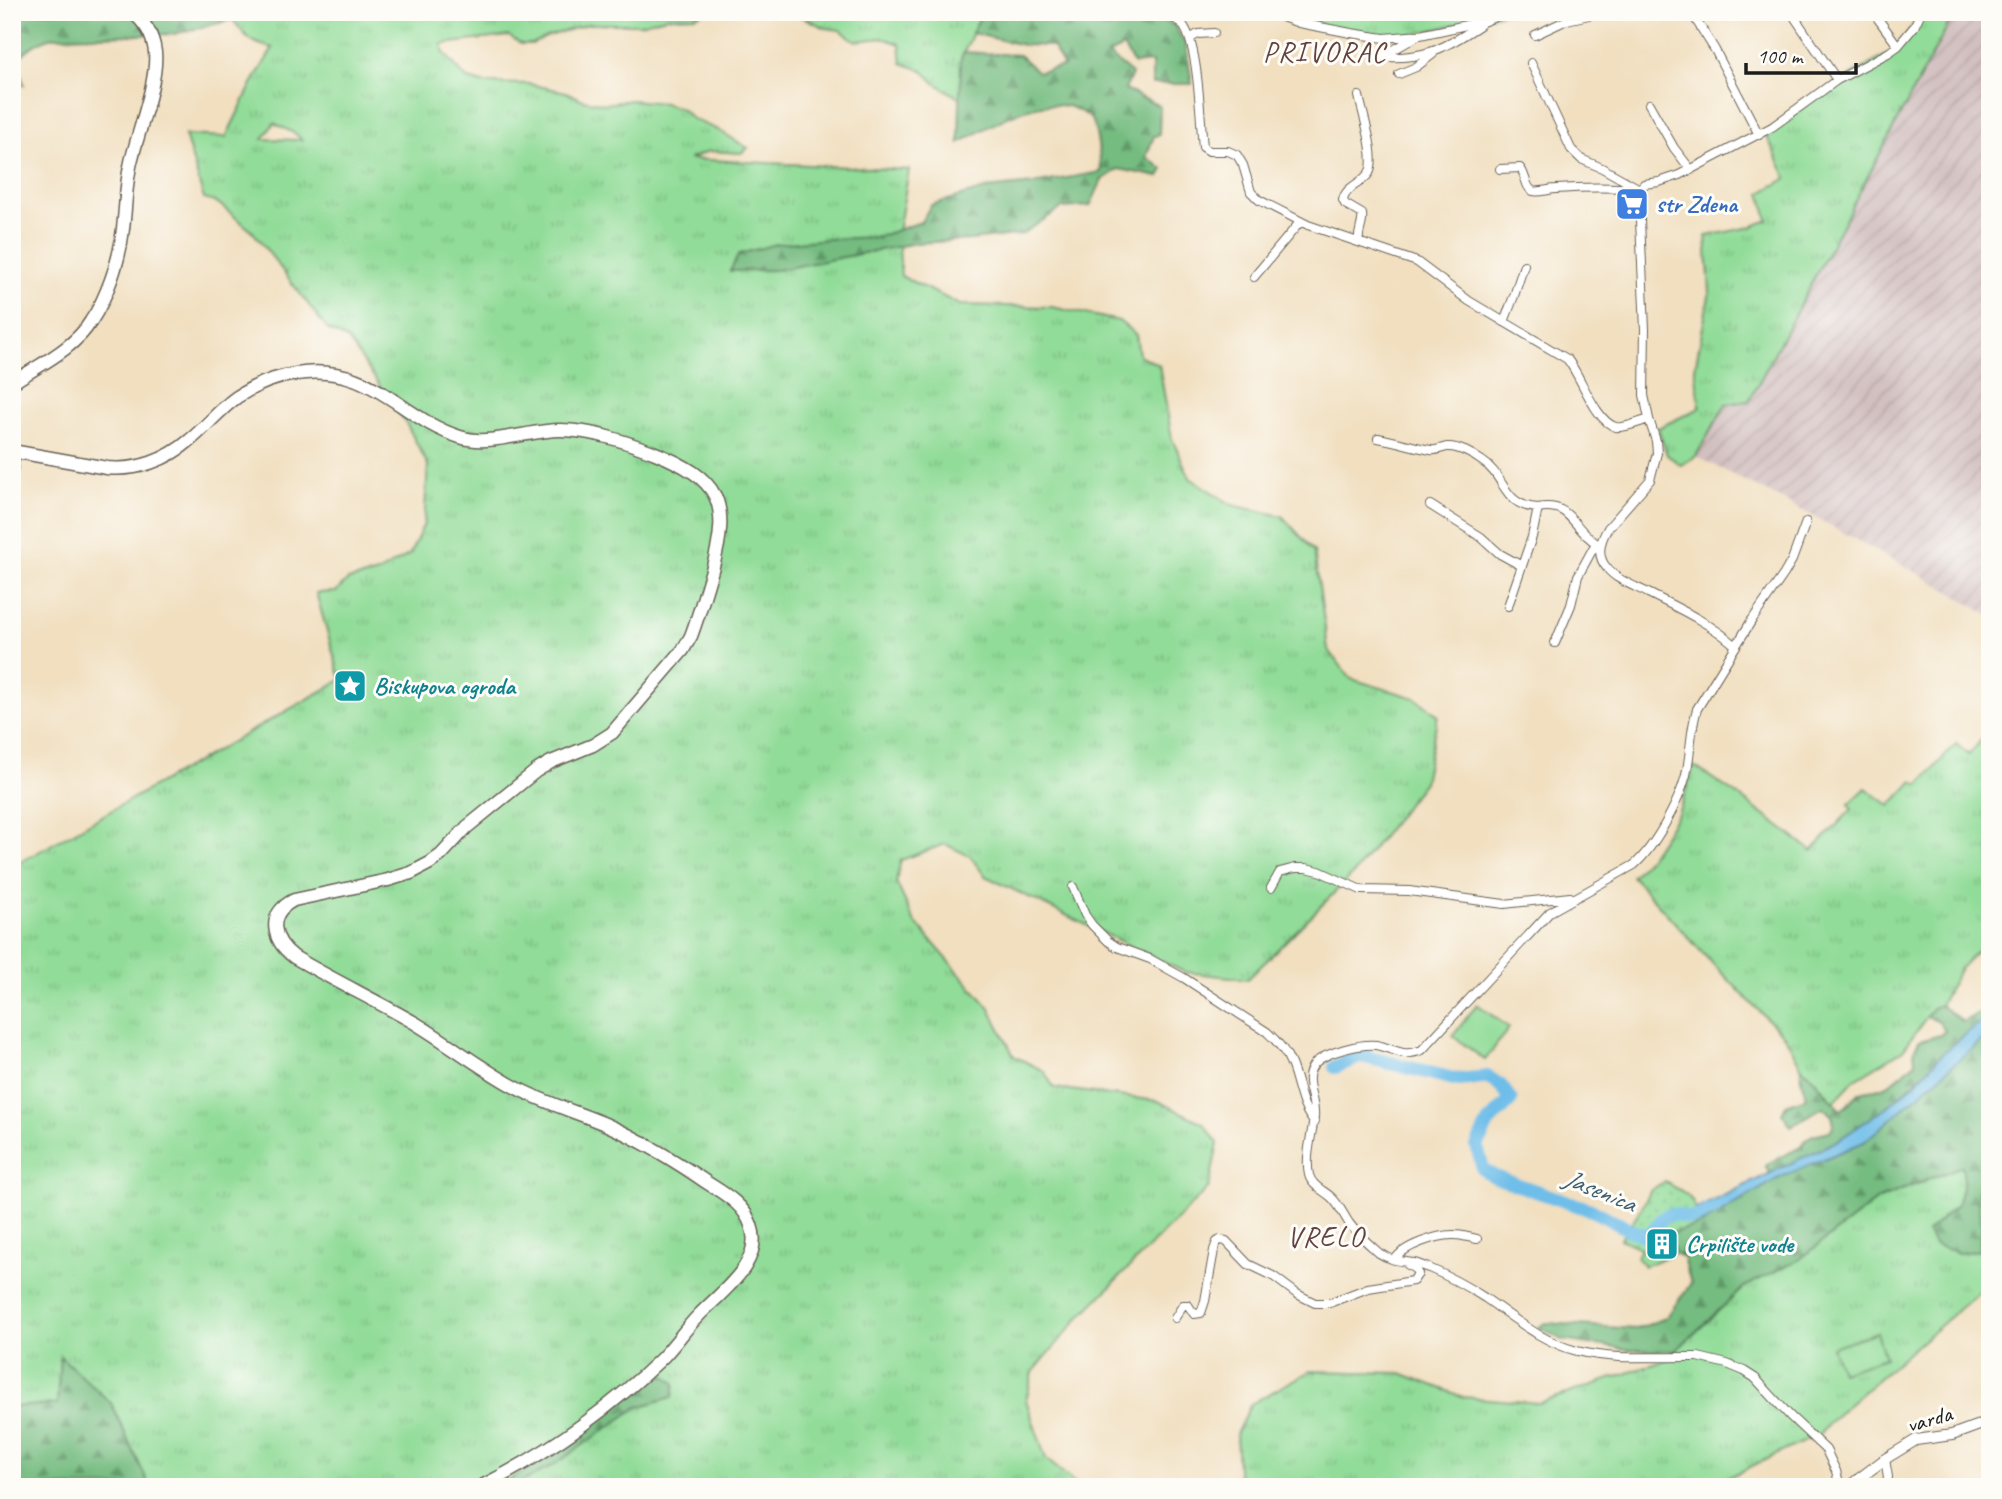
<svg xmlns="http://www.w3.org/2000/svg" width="2002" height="1499" font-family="Caveat,sans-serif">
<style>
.industrial{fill:url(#industrial-furrows)}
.grass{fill:url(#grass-tufts);stroke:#567c5a;stroke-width:2;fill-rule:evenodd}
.forest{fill:url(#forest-firs);stroke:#486c4e;stroke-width:2}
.park{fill:url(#park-dots);stroke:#567c5a;stroke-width:2}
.pitch{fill:#91dc98;stroke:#567c5a;stroke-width:2}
.water{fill:#6ebee9;stroke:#456d82;stroke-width:2}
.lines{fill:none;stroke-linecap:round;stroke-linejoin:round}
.river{stroke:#6ebee9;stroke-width:14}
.minor-casing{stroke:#676055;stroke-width:10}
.tertiary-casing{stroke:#676055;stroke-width:12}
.primary-casing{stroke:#676055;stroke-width:15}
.minor{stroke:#fff;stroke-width:8}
.tertiary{stroke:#fff;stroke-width:10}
.primary{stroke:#fff;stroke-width:12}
.labels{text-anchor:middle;stroke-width:6;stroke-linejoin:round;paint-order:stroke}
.shop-label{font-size:24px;font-weight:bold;fill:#366cbe;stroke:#fdfcf7;text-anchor:start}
.culture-label{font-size:24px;font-weight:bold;fill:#0d838f;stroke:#fdfcf7;text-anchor:start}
.street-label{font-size:24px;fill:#1c1c1c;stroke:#fdfcf7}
.water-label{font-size:26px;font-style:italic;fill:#3d5d6e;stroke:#fdfcf7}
.quarter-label{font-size:28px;letter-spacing:2px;fill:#61423f;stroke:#fdfcf7}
</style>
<defs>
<pattern id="industrial-furrows" width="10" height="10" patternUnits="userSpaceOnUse" patternTransform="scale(1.75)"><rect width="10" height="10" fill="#d2bfc0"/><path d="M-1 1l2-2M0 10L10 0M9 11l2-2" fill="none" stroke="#b4a4a4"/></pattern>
<pattern id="grass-tufts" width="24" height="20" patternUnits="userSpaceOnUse" patternTransform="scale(1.75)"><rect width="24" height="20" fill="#91dc98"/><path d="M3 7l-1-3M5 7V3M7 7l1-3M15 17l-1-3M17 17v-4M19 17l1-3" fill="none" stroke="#7cbc82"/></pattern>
<pattern id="forest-firs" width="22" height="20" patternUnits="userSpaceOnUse" patternTransform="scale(1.75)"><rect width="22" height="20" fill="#74bc80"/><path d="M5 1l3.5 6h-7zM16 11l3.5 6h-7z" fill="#5e9868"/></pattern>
<pattern id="park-dots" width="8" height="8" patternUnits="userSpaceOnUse" patternTransform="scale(1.75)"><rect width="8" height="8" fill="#91dc98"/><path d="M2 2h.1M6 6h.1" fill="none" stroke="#7cbc82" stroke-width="1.8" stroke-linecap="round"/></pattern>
</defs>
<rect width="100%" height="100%" fill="#fdfcf7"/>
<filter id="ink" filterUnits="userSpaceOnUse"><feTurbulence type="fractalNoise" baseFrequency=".0143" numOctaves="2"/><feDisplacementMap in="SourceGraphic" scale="14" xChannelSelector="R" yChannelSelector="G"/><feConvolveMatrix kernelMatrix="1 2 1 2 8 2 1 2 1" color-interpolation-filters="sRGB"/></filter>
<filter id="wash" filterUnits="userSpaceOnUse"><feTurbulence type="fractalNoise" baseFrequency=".00686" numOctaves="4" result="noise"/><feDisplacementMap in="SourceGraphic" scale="28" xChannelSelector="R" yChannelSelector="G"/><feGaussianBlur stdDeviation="1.57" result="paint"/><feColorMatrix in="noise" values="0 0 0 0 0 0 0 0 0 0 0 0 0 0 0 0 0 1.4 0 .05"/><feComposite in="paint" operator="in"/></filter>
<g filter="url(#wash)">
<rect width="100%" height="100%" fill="#f1dfc0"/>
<!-- industrial -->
<path class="industrial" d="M 1955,12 L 1990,12 L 1990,616 L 1939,585 L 1811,515 L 1696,456 L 1726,404 L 1749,401 Z"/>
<!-- grass -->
<path class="grass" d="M 247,12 L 704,12 L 696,16 L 666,17 L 640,24 L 588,24 L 546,37 L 532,44 L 521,44 L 509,36 L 442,44 L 444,53 L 466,78 L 482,83 L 529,84 L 566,92 L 583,100 L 605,104 L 631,100 L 664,103 L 682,109 L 692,119 L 718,130 L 748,148 L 741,153 L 709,151 L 689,159 L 909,170 L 898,232 L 901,276 L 960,305 L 1052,307 L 1119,321 L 1136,335 L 1139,355 L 1159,365 L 1172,439 L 1190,478 L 1232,505 L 1282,516 L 1314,551 L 1328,649 L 1351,679 L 1415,698 L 1438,715 L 1424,782 L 1356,871 L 1248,979 L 1184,972 L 985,876 L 970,856 L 945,844 L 901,860 L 896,882 L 914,921 L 989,1007 L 1014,1056 L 1044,1071 L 1054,1088 L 1158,1101 L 1203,1123 L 1218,1143 L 1209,1187 L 1077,1320 L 1033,1372 L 1026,1400 L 1046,1459 L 1080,1487 L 12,1487 L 12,867 L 341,680 L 316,593 L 336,592 L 348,580 L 375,574 L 410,554 L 424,524 L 428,465 L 406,423 L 348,340 L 328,330 L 253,232 L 218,203 L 204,199 L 185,135 L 226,137 L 253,82 L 273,48 C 249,43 247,38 233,20 L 244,17 ZM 274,123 L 296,134 L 302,140 L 263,139 Z
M 780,12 L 983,12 L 961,58 L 961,99 L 935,83 L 922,70 L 902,63 L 900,44 L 883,38 L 856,41 L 840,30 L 826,28 L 798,15 Z
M 1308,12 L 1507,12 L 1402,37 L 1324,28 Z
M 1923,12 L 1955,12 L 1749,401 L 1726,404 L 1696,456 L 1681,465 L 1667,455 L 1658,428 L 1700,408 L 1695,368 L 1710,291 L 1706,236 L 1751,227 L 1768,220 L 1761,193 L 1787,178 L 1765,133 L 1840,81 L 1894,51 Z
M 1990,729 L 1990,937 L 1960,968 L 1940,1005 L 1932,1009 L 1903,1050 L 1854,1080 L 1834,1102 L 1809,1073 L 1802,1068 L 1786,1038 L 1710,961 L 1632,876 L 1649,858 L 1678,814 L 1694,766 L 1740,797 L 1812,851 L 1852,809 L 1849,804 L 1866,788 L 1890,806 L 1913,781 L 1919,785 L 1956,744 L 1969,755 Z
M 1990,1162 L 1990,1282 L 1834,1417 L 1820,1434 L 1708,1487 L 1239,1487 L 1236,1434 L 1251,1404 L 1310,1371 L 1401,1373 L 1463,1397 L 1540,1403 L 1666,1360 L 1744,1287 L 1800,1259 L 1879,1199 L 1962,1166 Z"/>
<!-- forest -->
<path class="forest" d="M 12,12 L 247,12 L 244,17 L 174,34 L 53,37 C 35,42 22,52 13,67 L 21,75 L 24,85 L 12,85 Z
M 1034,12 L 1142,12 L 1174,25 L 1186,45 L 1192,84 L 1152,84 L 1152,62 L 1134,64 L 1123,47 L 1108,54 L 1132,74 L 1125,90 L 1160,106 L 1159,135 L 1154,136 L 1146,157 L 1163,169 L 1159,177 L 1119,169 L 1102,180 L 1090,206 L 1062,208 L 1022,234 L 971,240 L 916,243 L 777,270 L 730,271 L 739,254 L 776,244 L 828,239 L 877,237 L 921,222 L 931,205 L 985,189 L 1033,184 L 1101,172 C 1100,158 1098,129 1090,118 C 1088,115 1084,114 1081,112 C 1045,89 991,126 959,143 L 961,58 L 964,52 L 1019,55 L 1038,72 L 1064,66 L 1052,46 L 1023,45 L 972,33 L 982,13 L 1027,15 Z
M 1940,1005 L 1963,1022 L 1990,1006 L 1990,1015 L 1887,1107 L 1837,1141 L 1770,1174 L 1765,1165 L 1801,1147 L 1806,1139 L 1813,1135 L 1830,1131 L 1834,1124 L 1832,1116 L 1823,1107 L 1791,1126 L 1782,1113 L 1786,1105 L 1806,1098 C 1806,1087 1797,1079 1802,1068 L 1809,1073 L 1840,1110 C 1851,1106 1851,1096 1861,1092 C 1868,1089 1876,1090 1883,1087 C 1896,1082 1905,1071 1915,1062 L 1914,1050 L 1919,1041 L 1940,1035 L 1945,1031 L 1939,1022 L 1927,1016 L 1932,1008 Z
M 1990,1033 L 1990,1162 L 1983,1163 L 1977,1197 L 1982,1226 L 1979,1250 L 1959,1253 L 1934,1245 L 1927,1232 L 1957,1205 L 1964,1180 L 1962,1166 L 1879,1199 L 1800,1259 L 1744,1287 L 1675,1351 L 1630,1350 L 1562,1340 L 1539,1327 L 1546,1323 L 1637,1329 L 1666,1318 L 1691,1283 L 1683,1258 L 1675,1253 L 1669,1234 L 1701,1224 L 1779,1178 L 1864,1142 Z
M 60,1356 L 111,1403 L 150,1487 L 12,1487 L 12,1407 L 57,1404 Z
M 660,1372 L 675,1383 L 673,1397 L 638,1407 L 554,1465 L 513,1487 L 496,1487 L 549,1458 Z"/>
<!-- park -->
<path class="park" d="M 1664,1182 C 1691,1194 1692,1197 1701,1224 L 1669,1234 L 1675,1253 L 1644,1266 L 1637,1256 L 1641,1250 L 1640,1248 L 1620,1239 L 1641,1209 L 1651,1190 Z"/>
<!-- pitch -->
<path class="pitch" d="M 1477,1004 L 1509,1028 L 1485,1060 L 1453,1036 Z
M 1877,1332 L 1885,1358 L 1841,1372 L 1832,1347 Z"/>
<!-- water -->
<path class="water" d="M 1990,1014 L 1990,1033 L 1864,1142 L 1779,1178 L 1701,1224 L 1696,1209 L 1837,1141 L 1887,1107 L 1914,1084 L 1943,1053 Z"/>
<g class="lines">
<!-- river -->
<path class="river" d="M 1335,1067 L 1362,1056 L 1458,1080 L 1488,1077 L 1501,1086 L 1511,1100 L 1488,1123 L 1477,1146 L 1483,1169 L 1495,1177 L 1594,1211 L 1632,1231 L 1645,1235 L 1653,1232 C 1659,1222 1663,1212 1678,1215 C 1682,1216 1685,1218 1689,1218 C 1698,1218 1707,1212 1715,1208"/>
</g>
</g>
<g filter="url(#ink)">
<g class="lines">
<defs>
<path id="minor" d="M 1156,12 C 1164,15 1175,17 1181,23 C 1199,40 1200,121 1203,147 L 1209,151 L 1228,151 L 1237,155 L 1243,165 L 1251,192 L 1259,200 L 1308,225 L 1417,262 L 1469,301 L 1567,359 C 1580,373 1595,422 1616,427 C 1622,429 1642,421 1649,419
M 1268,12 L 1299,23 L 1351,33 L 1384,38 L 1420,35 L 1485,21 L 1507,12
M 1691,12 L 1715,50 L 1759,135
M 1791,12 L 1837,80
M 1873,12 L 1898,46
M 1535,35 L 1567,20 L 1602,12
M 1191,38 L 1198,34 L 1214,33
M 1373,56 C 1421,61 1441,51 1480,25
M 1383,56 L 1414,38
M 1531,63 L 1571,149 L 1581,159 L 1602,168 L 1638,188
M 1399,74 L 1416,67 L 1433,54
M 1359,96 C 1362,112 1378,159 1369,173 C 1362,184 1346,186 1343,200 L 1345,204 L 1362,214 C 1364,224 1357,232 1359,242
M 1649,104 L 1674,148 L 1691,170
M 1500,169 L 1520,168 C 1526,174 1525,188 1533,191 C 1540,193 1549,189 1556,189 C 1584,187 1612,187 1640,189 L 1644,184 L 1659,182 L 1680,175 L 1772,127 L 1837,80 L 1888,53 L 1898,46 L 1914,27 L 1921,12
M 1640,189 L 1639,199 L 1645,329 L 1644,395 L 1649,419 L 1656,441 L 1657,453 L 1650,480 L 1608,528 C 1600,541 1596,556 1607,568 C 1616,580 1635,586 1648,593 C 1678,608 1712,624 1736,646
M 1254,277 L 1300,222
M 1504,322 L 1514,296 L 1524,265
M 1378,438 C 1396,441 1414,447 1431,450 C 1438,451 1441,448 1447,447 C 1458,446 1474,455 1482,461 C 1506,476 1502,506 1538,508
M 12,480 L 16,452
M 1430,505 L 1481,537 L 1500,554 L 1522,566
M 1806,522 L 1792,560 L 1784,574 L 1752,620 L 1697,709 C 1690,731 1691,753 1686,775 C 1679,802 1655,847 1634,865 L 1550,912 L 1422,1050 C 1401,1058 1396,1049 1376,1045 C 1362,1043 1327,1052 1316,1062 C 1300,1078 1316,1097 1314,1117 C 1312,1135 1305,1157 1309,1175 C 1312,1186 1323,1190 1331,1197 C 1339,1204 1343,1214 1349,1223 C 1357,1234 1369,1244 1379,1253 C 1391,1261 1401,1261 1414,1263 C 1419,1264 1424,1267 1429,1268 C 1448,1276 1468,1287 1485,1298 C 1514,1318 1542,1342 1577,1351 C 1617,1361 1656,1356 1698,1357 L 1727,1364 L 1744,1371 L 1755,1378 L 1790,1416 L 1826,1450 L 1836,1471 L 1840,1487
M 1508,606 L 1532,537 L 1538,508 C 1572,502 1571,527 1596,543
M 1555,643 L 1571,605 L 1578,576 L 1596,543 L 1600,545
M 1073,887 L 1085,915 L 1092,925 L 1108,941 L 1117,947 L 1150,959 L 1184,978 L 1267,1032 C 1277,1041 1286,1051 1291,1064 C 1299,1083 1300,1106 1314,1122
M 1271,888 L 1280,872 L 1295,868 L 1306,868 L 1319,871 L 1361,890 L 1409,891 L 1504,904 L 1570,897
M 1395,1260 C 1402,1246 1439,1234 1455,1235 C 1462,1235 1470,1238 1477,1239
M 1175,1318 L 1183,1305 L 1188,1305 L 1194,1314 L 1201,1313 L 1205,1301 L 1214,1250 L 1217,1242 L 1220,1240 L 1226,1241 L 1248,1264 L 1273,1276 L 1297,1294 L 1315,1303 L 1329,1303 L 1368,1288 L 1413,1281 L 1418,1274 L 1415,1269 L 1407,1264
M 1885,1459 L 1888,1477 L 1886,1487"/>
<path id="tertiary" d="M 1848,1487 L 1885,1459 L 1916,1440 L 1952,1435 L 1990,1421"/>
<path id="primary" d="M 12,383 C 39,365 74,349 91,321 C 106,299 119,262 122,236 C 126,211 125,186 131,162 C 138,132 158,81 155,52 C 153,35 145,22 132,12
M 12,451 L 107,468 C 137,471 167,460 190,440 C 206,427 220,409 237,397 C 255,385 275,377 296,374 C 372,362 399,418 460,437 C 490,447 529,430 560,430 C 592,430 623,441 653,452 C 720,479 731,502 712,570 C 705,593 699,615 691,636 L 683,650 L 612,733 L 593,745 L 551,762 L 536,771 L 467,827 L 441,855 L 430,863 L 411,873 L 388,880 L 294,900 C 266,914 272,940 294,957 C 333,980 375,1000 415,1023 C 448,1043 479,1067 513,1086 C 542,1102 574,1111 605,1124 C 641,1140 674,1160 706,1182 C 723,1193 744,1204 751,1225 C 765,1262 721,1292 699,1315 C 685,1329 675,1345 661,1359 C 608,1410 546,1454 480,1487"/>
</defs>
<!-- minor casing -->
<use href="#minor" class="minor-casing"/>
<!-- tertiary casing -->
<use href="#tertiary" class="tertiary-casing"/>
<!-- primary casing -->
<use href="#primary" class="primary-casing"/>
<!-- minor -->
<use href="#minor" class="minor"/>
<!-- tertiary -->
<use href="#tertiary" class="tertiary"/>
<!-- primary -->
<use href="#primary" class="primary"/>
</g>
</g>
<!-- icons -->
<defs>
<symbol id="supermarket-square" viewBox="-11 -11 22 22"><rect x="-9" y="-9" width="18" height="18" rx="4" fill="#3f7fe0" stroke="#fdfcf7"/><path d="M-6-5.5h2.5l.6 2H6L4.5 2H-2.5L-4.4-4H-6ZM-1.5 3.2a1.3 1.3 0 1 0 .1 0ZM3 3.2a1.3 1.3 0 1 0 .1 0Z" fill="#fff"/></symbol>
<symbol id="sight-square" viewBox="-11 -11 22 22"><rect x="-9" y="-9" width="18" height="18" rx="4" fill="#0f9aa8" stroke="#fdfcf7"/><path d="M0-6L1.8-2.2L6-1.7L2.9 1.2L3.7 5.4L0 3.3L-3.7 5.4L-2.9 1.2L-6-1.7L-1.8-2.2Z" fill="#fff"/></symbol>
<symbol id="building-square" viewBox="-11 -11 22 22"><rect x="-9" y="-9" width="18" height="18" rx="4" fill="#0f9aa8" stroke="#fdfcf7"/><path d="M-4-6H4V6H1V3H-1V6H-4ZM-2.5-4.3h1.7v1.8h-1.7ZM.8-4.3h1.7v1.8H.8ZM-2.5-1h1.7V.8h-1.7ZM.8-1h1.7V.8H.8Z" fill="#fff"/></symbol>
</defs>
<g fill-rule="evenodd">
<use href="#supermarket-square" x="1613" y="185" width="38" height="38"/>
<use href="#sight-square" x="331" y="667" width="38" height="38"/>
<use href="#building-square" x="1643" y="1225" width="38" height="38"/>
</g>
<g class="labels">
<!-- shop labels -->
<g class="shop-label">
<text x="1656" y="212">str Zdena</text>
</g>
<!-- culture labels -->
<g class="culture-label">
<text x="374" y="694">Biskupova ogroda</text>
<text x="1686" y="1252">Crpilište vode</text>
</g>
<!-- street labels -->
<g class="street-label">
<text transform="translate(1929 1419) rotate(-16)" y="8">varda</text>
</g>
<!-- water labels -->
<g class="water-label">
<text transform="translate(1600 1190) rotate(22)" y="9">Jasenica</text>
</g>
<!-- quarter labels -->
<g class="quarter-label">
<text x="1325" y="61">PRIVORAC</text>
<text x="1326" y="1246">VRELO</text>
</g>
</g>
<!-- margin -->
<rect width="2002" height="1499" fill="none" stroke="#fdfcf7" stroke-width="42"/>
<!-- scale -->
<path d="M1746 63v10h110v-10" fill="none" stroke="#1c1c1c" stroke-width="3.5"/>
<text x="1757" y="63" font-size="21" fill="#1c1c1c" stroke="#fdfcf7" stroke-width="5" paint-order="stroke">100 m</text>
</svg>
